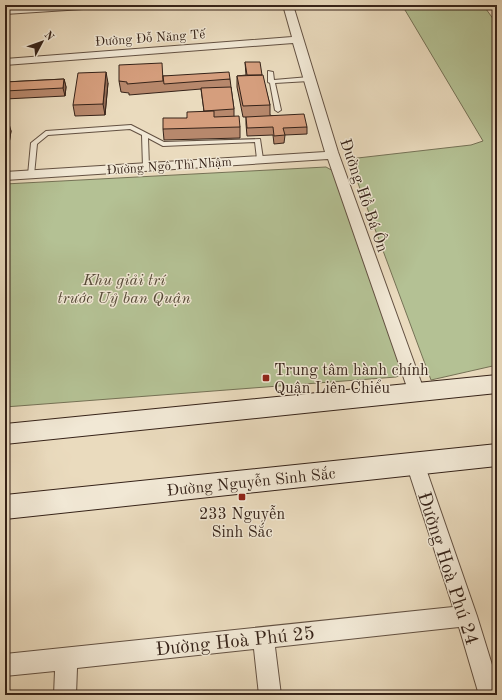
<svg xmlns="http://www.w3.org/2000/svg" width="502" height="700" font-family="'Old Standard TT',serif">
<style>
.green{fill:#b4c194;stroke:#757256}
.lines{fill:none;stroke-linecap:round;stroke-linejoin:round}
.service-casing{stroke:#635142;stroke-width:2}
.minor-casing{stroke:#635142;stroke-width:2}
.tertiary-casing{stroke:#635142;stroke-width:2}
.secondary-casing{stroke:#362319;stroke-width:2}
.service{fill:#f1e8d5;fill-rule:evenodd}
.minor{fill:#f1e8d5;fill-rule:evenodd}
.tertiary{fill:#f1e8d5;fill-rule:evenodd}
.secondary{fill:#f1e8d5;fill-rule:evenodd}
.wall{fill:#b7886c;stroke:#362319}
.shaded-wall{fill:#956f58;stroke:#362319}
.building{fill:#d59e7d;stroke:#362319}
.poi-dot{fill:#8f2418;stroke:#f1e8d5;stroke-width:1.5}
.labels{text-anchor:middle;stroke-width:3;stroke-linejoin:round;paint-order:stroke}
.far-street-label{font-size:13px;fill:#362319;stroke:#f1e8d5}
.street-label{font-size:16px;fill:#362319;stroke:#f1e8d5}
.park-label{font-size:16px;font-style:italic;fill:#564a38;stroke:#f1e8d5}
.poi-label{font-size:16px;fill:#362319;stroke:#f1e8d5;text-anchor:start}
.near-street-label{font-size:19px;fill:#362319;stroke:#f1e8d5}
</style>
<rect width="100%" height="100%" fill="#eadbbe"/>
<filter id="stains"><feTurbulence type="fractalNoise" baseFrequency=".005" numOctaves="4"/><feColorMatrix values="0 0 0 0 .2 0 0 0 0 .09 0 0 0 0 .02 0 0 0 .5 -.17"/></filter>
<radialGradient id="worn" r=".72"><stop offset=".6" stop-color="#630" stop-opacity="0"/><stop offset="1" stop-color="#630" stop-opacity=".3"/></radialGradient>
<!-- green -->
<path class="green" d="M 402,5 L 483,5 L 497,24 L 497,365 L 431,380 L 349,159 L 471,145 L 483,141 Z
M 326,167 L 335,172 L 403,374 L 396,377 L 5,407 L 5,184 Z"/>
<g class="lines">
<defs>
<path id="service" d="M 268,71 L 273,72 L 274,80 L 309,77 L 312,79 L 309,81 L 275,83 L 281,110 L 278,112 L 275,110 L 270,83 L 268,82 Z
M 131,125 L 164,142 L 260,139 L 263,159 L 260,161 L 257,159 L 255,142 L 163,146 L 148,138 L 149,167 L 146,169 L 143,167 L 142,135 L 130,129 L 48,135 L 37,144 L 34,175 L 31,177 L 28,175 L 31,143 L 46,131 Z"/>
<path id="minor" d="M 283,5 L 293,5 L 338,152 L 425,393 L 423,398 L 417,400 L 411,398 L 409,393 L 328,159 L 5,180 L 5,172 L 325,152 L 293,43 L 5,65 L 5,59 L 292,37 Z
M 415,455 L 421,457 L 424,463 L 477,616 L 497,681 L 497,695 L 479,695 L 459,627 L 275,647 L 281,695 L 259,695 L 254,649 L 77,668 L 76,695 L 54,695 L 55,671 L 5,676 L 5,654 L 453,607 L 406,463 L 409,457 Z"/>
<path id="tertiary" d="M 27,5 L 89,5 L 87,8 L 83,9 L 5,14 L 5,6 Z"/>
<path id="secondary" d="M 497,375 L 497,393 L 5,444 L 5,424 Z
M 497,444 L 497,466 L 5,519 L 5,495 Z"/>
</defs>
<!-- service casing -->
<use href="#service" class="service-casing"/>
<!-- minor casing -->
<use href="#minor" class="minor-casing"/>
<!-- tertiary casing -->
<use href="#tertiary" class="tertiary-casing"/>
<!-- secondary casing -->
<use href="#secondary" class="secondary-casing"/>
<!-- service -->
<use href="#service" class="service"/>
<!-- minor -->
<use href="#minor" class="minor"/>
<!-- tertiary -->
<use href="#tertiary" class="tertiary"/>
<!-- secondary -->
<use href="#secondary" class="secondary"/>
</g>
<!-- wall -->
<path class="wall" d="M 245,62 L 262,75 L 270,105 L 270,115 L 307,127 L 307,134 L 285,135 L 284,143 L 274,144 L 273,135 L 247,136 L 246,124 L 246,117 L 243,117 L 237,87 L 237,76 L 246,75 Z
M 163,76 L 230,79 L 231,87 L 234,109 L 234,116 L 240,127 L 240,138 L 164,140 L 163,129 L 187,118 L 204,111 L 201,89 L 129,95 L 129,93 L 121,92 L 119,81 Z
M 64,79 L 66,87 L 65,96 L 5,99 L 5,82 Z
M 108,83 L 105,115 L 75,116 L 73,105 Z
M 5,120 L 11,131 L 9,144 L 5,145 Z"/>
<!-- shaded-wall -->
<path class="shaded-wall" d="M 106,72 L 108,83 L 105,115 L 103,104 Z
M 64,79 L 66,87 L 65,96 L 63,88 Z
M 8,120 L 11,131 L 9,144 L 5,133 Z"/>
<!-- building -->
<path class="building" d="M 245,62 L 260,62 L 262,75 L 247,75 Z
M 162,63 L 163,81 L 127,84 L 127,82 L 119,81 L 119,65 Z
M 106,72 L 103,104 L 73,105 L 78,73 Z
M 229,72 L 230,79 L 164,84 L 163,76 Z
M 263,75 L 270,105 L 243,106 L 237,76 Z
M 64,79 L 63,88 L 5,91 L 5,82 Z
M 231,87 L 234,109 L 204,111 L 201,88 Z
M 214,111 L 214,117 L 239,116 L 240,127 L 163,129 L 163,118 L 187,118 L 187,112 Z
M 304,114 L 307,127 L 283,128 L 285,135 L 274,136 L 273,127 L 247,128 L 246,117 Z
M 5,120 L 8,120 L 5,133 Z"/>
<!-- markers -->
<g class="poi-dot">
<rect x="262" y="374" width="8" height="8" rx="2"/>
<rect x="238" y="493" width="8" height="8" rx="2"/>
</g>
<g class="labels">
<!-- far-street labels -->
<g class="far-street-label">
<text transform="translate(150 37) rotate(-4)" y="5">Đường Đỗ Năng Tế</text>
<text transform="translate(169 165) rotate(-4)" y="5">Đường Ngô Thì Nhậm</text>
</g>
<!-- street labels -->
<g class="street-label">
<text transform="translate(365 195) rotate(71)" y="6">Đường Hồ Bá Ôn</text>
<text transform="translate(251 481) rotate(-6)" y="6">Đường Nguyễn Sinh Sắc</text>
</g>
<!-- park labels -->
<g class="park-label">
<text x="124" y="285">Khu giải trí<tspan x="124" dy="18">trước Uỷ ban Quận</tspan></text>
</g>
<!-- poi labels -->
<g class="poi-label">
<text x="274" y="375">Trung tâm hành chính<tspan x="274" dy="18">Quận Liên Chiểu</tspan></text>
<text x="242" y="519" text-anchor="middle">233 Nguyễn<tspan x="242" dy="18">Sinh Sắc</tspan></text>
</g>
<!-- near-street labels -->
<g class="near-street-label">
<text transform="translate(449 568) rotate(72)" y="7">Đường Hoà Phú 24</text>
<text transform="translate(235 640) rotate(-6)" y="7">Đường Hoà Phú 25</text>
</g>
</g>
<!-- margin -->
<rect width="502" height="700" fill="none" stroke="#eadbbe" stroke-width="20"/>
<rect x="6" y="6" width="490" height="688" fill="none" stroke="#362319" stroke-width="2"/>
<rect x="10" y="10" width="482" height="680" fill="none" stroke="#362319"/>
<!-- north arrow -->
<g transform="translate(42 42) rotate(49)" stroke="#f1e8d5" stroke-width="3" paint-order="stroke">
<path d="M0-3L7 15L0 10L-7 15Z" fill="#362319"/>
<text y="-6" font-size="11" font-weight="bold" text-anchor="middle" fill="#362319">N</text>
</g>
<rect width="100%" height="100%" filter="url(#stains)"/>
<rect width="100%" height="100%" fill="url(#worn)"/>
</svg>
